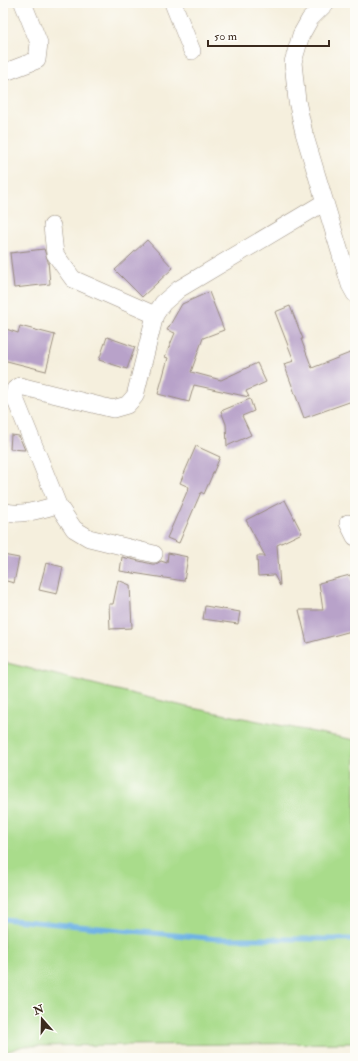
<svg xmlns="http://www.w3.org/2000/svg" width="358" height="1061" font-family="'IM FELL Double Pica',serif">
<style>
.green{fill:#a9dc8b;stroke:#728354}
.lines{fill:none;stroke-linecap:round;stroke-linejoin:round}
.stream{stroke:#6fb3e5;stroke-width:5}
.building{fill:#b8a2c9}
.street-casing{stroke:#988c7e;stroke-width:18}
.street{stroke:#fff;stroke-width:17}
</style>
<rect width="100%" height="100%" fill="#fdfcf7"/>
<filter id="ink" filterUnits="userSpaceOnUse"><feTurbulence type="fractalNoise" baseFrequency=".025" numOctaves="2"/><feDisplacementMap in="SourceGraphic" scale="8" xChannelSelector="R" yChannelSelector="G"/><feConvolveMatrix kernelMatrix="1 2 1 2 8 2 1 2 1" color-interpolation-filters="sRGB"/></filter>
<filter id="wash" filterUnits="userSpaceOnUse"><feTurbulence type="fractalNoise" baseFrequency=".012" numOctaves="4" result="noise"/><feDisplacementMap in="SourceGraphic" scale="16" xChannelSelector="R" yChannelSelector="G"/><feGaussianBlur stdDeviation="0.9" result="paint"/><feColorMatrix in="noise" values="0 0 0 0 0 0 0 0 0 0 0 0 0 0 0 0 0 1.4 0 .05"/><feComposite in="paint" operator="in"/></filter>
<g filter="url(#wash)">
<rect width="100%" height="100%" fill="#f5efdd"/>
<!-- green -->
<path class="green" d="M 3,662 L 187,707 L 355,740 L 355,1043 L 23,1046 L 3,1053 Z"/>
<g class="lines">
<!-- stream -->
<path class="stream" d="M 3,919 L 218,939 L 355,939"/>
</g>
<g id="blocks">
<!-- building -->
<path class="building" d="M 147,240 L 173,268 L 142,297 L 115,270 Z
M 44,249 L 48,261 L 50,284 L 14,288 L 10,253 Z
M 209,292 L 224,330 L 203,338 L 191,372 L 221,380 L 257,363 L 266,382 L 246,391 L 249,397 L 194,385 L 189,402 L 158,394 L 168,358 L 165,357 L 175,333 L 167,330 L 182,304 Z
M 290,306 L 303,339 L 301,339 L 312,368 L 355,351 L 355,400 L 304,418 L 284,364 L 294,361 L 275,312 Z
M 20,326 L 55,335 L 46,371 L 3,360 L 3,328 L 18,333 Z
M 107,337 L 135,347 L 127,369 L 99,360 Z
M 250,399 L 254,411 L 242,416 L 251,435 L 227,446 L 226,424 L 221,411 Z
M 11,435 L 19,436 L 25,450 L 10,449 Z
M 196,446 L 220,457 L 204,494 L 201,492 L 179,543 L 167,538 L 189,487 L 180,483 Z
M 285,500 L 302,533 L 277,545 L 280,586 L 274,575 L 258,576 L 257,556 L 265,556 L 246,520 Z
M 168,553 L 188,557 L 184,581 L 120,571 L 122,557 L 152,564 L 156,564 L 161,561 L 167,563 Z
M 3,555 L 19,558 L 14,583 L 3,580 Z
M 46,563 L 63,567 L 57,594 L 39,590 Z
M 350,575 L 355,586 L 355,630 L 307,643 L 299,610 L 323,610 L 319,583 Z
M 118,580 L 130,585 L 132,628 L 110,629 L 109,604 L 113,604 Z
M 205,606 L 240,612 L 238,624 L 203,619 Z"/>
</g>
</g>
<g filter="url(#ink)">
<use href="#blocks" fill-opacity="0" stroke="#988c7e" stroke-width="1"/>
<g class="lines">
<defs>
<path id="street" d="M 173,3 L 192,51
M 326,3 L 310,19 L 301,35 L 293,62 L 297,101 L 304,133 L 350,285 L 355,294
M 3,73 L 37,60 L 39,43 L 23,3
M 52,226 L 55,254 L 73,279 L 155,315
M 3,511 C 21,517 40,509 58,505
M 348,523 L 355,537
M 154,554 L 89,538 L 74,529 L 58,505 L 14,396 L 15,389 L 20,386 L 113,409 L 127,405 L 135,396 L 155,315 L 163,303 L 179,289 L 325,202"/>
</defs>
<!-- street casing -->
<use href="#street" class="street-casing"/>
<!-- street -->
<use href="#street" class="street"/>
</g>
</g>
<!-- margin -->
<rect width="358" height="1061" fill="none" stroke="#fdfcf7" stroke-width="16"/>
<!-- north arrow -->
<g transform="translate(42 1019) rotate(340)" stroke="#fdfcf7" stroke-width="3" paint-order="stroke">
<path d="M0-3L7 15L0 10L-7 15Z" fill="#3b2a1e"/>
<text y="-6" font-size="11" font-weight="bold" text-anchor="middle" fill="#3b2a1e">N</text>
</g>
<!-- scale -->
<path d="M208 40v6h121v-6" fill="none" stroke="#3b2a1e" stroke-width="2"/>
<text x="214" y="40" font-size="12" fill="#3b2a1e" stroke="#fdfcf7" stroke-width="3" paint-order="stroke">50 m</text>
</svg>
